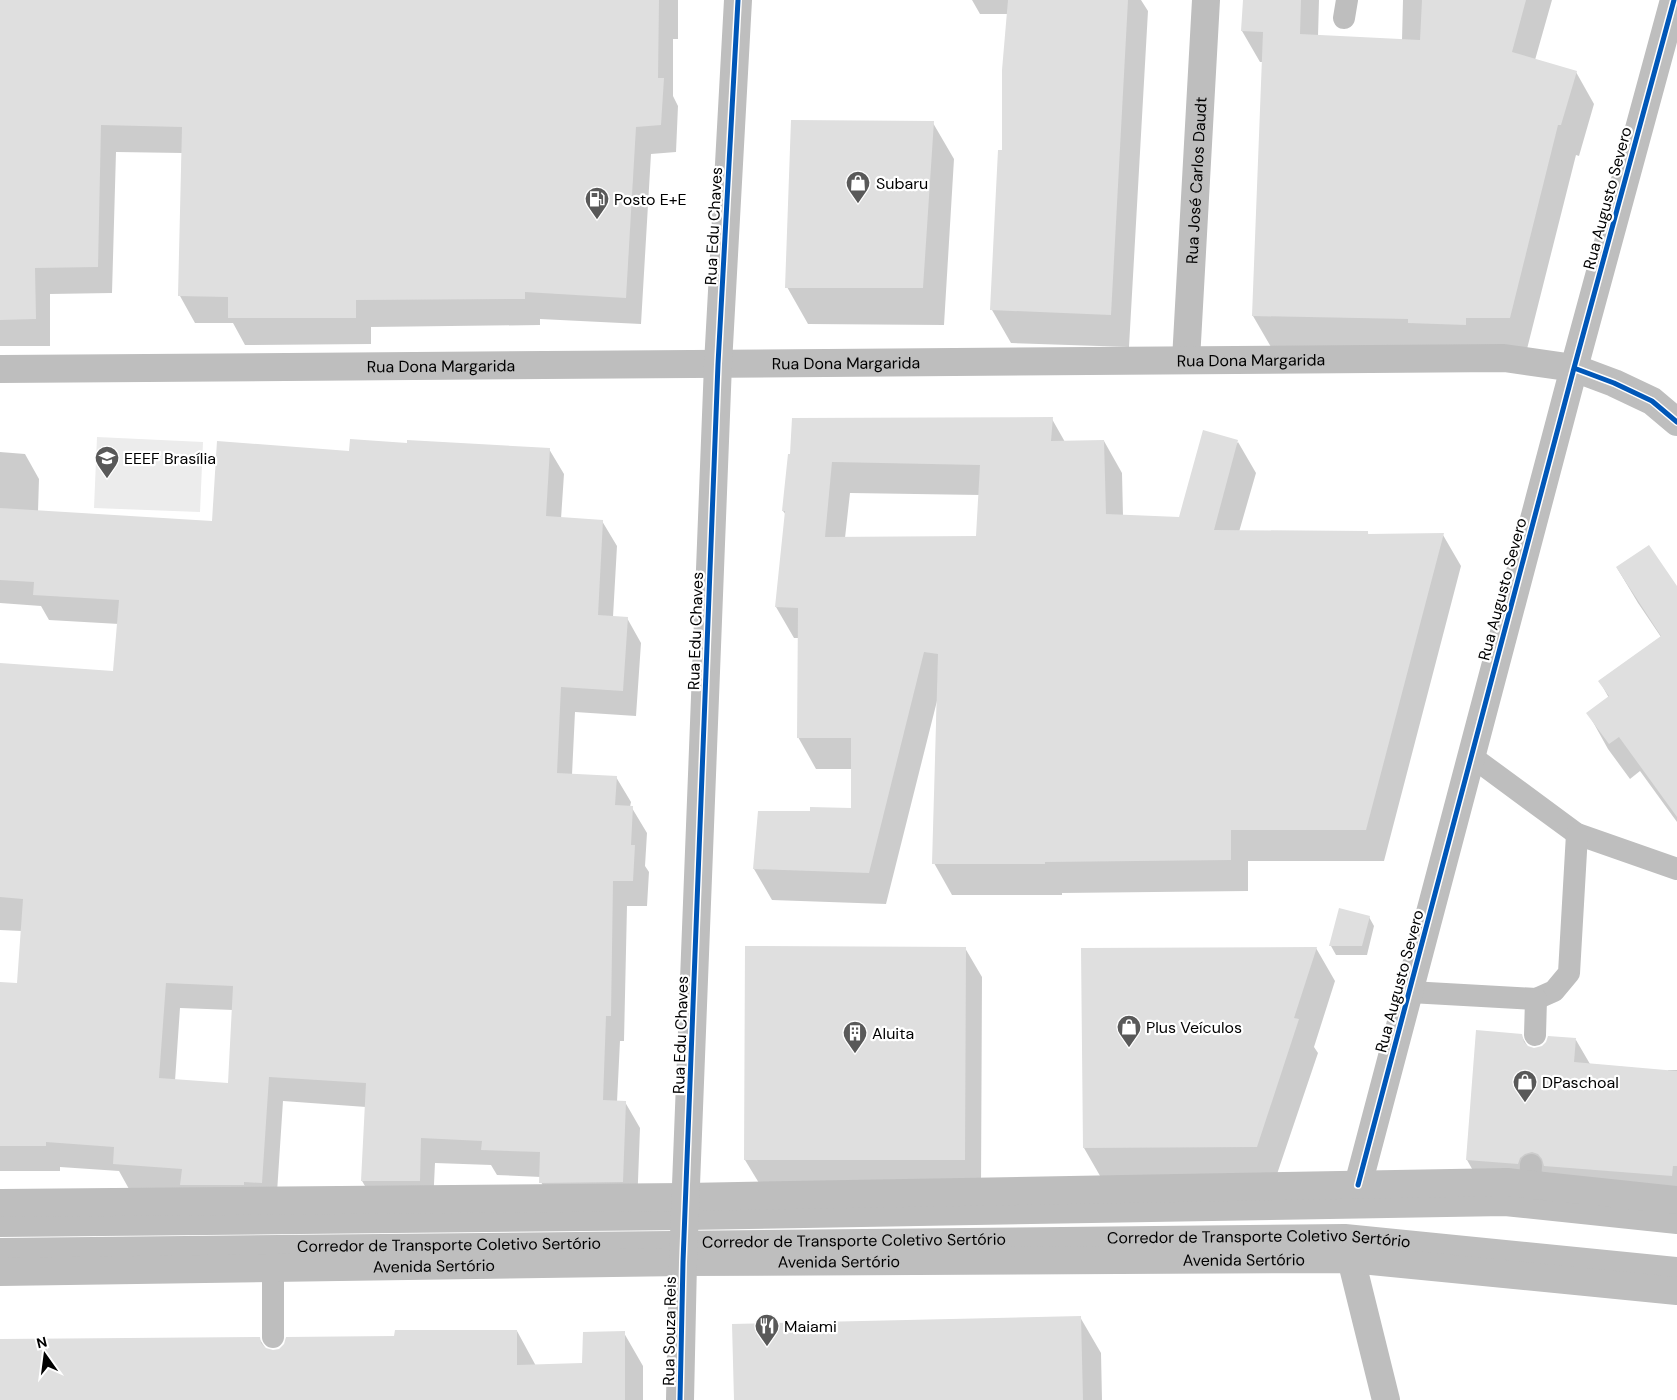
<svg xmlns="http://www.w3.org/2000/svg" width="1677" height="1400" font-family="'DM Sans',sans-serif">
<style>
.green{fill:#ececec}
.shadow{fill:#0003;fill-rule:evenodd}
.building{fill:#dfdfdf;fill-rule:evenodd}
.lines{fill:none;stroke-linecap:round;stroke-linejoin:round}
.service{stroke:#bebebe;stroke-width:22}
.minor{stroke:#bebebe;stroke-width:28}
.primary{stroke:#bebebe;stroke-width:28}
.cycleway-casing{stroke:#fff;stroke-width:8}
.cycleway{stroke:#0057b8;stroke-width:5}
.labels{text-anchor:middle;stroke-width:4.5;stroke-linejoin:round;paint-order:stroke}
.street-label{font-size:16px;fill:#000;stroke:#fff}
.poi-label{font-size:16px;fill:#000;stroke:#fff;text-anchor:start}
</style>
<rect width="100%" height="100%" fill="#fff"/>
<!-- green -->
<path class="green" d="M 97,437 L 203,442 L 200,512 L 94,508 Z"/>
<!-- shadow -->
<path class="shadow" d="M 0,0 L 678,0 L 678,39 L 673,39 L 673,96 L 678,106 L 676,152 L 651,154 L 641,324 L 540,319 L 540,325 L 371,327 L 371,344 L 245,345 L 233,323 L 195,323 L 180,296 L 182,153 L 116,152 L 112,293 L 50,294 L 50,346 L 0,346 Z
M 972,0 L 1141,0 L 1148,11 L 1129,347 L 1011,343 L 992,310 L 1003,152 L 1008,14 L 980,14 Z
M 1244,0 L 1319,0 L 1318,36 L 1402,40 L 1403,0 L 1552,0 L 1535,60 L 1576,72 L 1594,104 L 1579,156 L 1576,155 L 1527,349 L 1271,347 L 1253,316 L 1263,62 L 1260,62 L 1242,31 Z
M 933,123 L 954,159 L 944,325 L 808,324 L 787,287 Z
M 1052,419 L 1065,442 L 1104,441 L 1122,473 L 1123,516 L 1180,519 L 1238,442 L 1256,473 L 1239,532 L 1367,532 L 1369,535 L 1443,535 L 1461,566 L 1384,861 L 1248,861 L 1248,891 L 1062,893 L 1062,895 L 952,895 L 934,863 L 937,701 L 886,904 L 772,900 L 754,869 L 811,812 L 852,809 L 852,769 L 816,769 L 798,737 L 799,638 L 794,638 L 776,607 L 786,515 L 783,511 L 789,456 ZM 850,493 L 980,495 L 978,538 L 845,538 Z
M 408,444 L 549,449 L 564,474 L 561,519 L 602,521 L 617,546 L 613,617 L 627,618 L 641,643 L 636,716 L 575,712 L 572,775 L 616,777 L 631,802 L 630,807 L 632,808 L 647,833 L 645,866 L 649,872 L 647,906 L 627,906 L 624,1041 L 620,1041 L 617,1102 L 625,1102 L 640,1128 L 637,1207 L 555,1208 L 541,1182 L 541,1177 L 497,1175 L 491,1165 L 435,1163 L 433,1205 L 377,1206 L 362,1181 L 366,1107 L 283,1101 L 276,1208 L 129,1189 L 119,1171 L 60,1167 L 60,1171 L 0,1171 L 0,983 L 18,984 L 22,931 L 0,930 L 0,664 L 114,672 L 119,624 L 49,620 L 41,606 L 0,603 L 0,452 L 25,454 L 39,479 L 38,512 L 214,522 L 351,452 ZM 180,1008 L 233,1010 L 229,1085 L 175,1081 Z
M 1617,568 L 1677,589 L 1677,822 L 1640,771 L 1630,779 L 1608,749 L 1588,713 L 1609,698 L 1600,682 L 1661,637 L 1638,603 Z
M 1369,917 L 1374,926 L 1367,955 L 1336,955 L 1331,946 Z
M 965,948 L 982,977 L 981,1188 L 762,1188 L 745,1160 Z
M 1316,948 L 1335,981 L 1314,1047 L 1318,1053 L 1275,1180 L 1103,1181 L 1084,1148 L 1083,949 Z
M 1477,1031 L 1521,1035 L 1528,1047 L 1534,1049 L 1576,1040 L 1590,1064 L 1668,1071 L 1668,1070 L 1677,1070 L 1677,1211 L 1488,1197 L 1467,1160 Z
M 1080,1317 L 1101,1353 L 1102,1400 L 735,1400 Z
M 517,1331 L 536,1366 L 583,1365 L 624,1333 L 643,1366 L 643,1400 L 0,1400 L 0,1340 L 259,1338 L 266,1349 L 273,1351 L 396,1337 Z"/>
<!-- building -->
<path class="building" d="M 0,0 L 659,0 L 658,78 L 664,78 L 661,125 L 636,127 L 626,298 L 525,292 L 525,299 L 356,300 L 356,318 L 228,318 L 228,297 L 178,296 L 182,127 L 101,125 L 98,267 L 35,268 L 36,319 L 0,320 Z
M 1008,0 L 1128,0 L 1111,315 L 990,310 L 998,150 L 1002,150 L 1002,70 Z
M 1243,0 L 1301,0 L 1300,34 L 1420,40 L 1422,0 L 1526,0 L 1512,52 L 1577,71 L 1561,125 L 1558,125 L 1510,318 L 1466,318 L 1466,325 L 1408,323 L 1408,319 L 1252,316 L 1263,32 L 1241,31 Z
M 791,120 L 934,121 L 923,288 L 785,288 Z
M 1053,417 L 1051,441 L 1104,440 L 1106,514 L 1179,517 L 1203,430 L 1238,440 L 1214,530 L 1368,531 L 1368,534 L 1444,533 L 1366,830 L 1231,830 L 1231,860 L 1045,862 L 1045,864 L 932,864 L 938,654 L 924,652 L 869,873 L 753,869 L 758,811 L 810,811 L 810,807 L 851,808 L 851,738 L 797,738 L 798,608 L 775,607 L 785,511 L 782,511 L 788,454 L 790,454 L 792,418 ZM 832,462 L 980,465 L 976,536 L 825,537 Z
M 350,439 L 407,443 L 407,440 L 550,448 L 546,516 L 603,520 L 598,615 L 628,617 L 623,691 L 561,687 L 557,773 L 617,776 L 615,805 L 633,806 L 631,845 L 635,845 L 633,881 L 613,881 L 611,1016 L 606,1016 L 603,1100 L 626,1101 L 623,1182 L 539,1183 L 540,1152 L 481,1150 L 482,1141 L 421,1138 L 420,1181 L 361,1181 L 366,1083 L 269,1077 L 262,1183 L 244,1182 L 244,1185 L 180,1185 L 182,1169 L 113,1164 L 114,1147 L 46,1142 L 46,1146 L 0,1146 L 0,982 L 17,983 L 23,899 L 0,897 L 0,663 L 113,671 L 119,600 L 33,595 L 34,582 L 0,580 L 0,508 L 212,521 L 217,441 L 349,451 ZM 166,983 L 233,986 L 228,1083 L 159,1078 Z
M 1649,545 L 1677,586 L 1677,817 L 1619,737 L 1609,744 L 1586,713 L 1609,696 L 1598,681 L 1661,636 L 1616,567 Z
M 1339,908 L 1370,916 L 1362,946 L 1329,946 Z
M 745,946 L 966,947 L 965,1160 L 744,1160 Z
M 1317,947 L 1294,1018 L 1299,1019 L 1257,1147 L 1083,1148 L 1081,948 Z
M 1476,1030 L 1522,1034 L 1524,1042 L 1528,1046 L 1534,1048 L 1542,1046 L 1546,1042 L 1548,1036 L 1576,1038 L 1574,1062 L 1677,1071 L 1677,1166 L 1673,1166 L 1672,1176 L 1544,1166 L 1542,1159 L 1538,1154 L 1532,1152 L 1525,1154 L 1520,1158 L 1518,1164 L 1466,1160 Z
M 1081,1316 L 1083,1400 L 734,1400 L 732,1324 Z
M 395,1330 L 517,1330 L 517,1365 L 582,1363 L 583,1332 L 625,1331 L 625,1400 L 0,1400 L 0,1339 L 260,1337 L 261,1343 L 266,1348 L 273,1350 L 279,1349 L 284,1344 L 286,1337 L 394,1336 Z"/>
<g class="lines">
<!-- service -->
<g class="service">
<path d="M 1344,18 L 1347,0"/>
<path d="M 1471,756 L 1577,834 L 1677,869"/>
<path d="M 1410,992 L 1536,999 L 1554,991 L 1569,973 L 1577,834"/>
<path d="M 1535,1035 L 1536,999"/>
<path d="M 1530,1185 L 1531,1165"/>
<path d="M 0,1226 L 685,1219 L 1505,1205 L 1677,1223"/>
<path id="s1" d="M 0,1249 L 1345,1235 L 1677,1268"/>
<path d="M 273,1337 L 273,1268"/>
</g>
<!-- minor -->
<g class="minor">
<path id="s2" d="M 1186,360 L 1206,0"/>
<path d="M 1358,1185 L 1574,368 L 1674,0"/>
<path d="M 1351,1259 L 1386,1400"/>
</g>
<!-- primary -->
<g class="primary">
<path id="s3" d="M 0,369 L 1504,358 L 1574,368 L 1614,383 L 1652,401 L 1677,422"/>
<path d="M 0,1203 L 686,1197 L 1507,1182 L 1677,1200"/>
<path id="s4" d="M 0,1272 L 683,1262 L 1351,1259 L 1677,1291"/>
<path d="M 680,1400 L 683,1262 L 718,364 L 738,0"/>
</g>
<defs>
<path id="cycleway" d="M 1574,368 L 1614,383 L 1652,401 L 1677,422
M 1358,1185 L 1574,368 L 1674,0
M 680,1400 L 683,1262 L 718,364 L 738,0"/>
</defs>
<!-- cycleway casing -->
<use href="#cycleway" class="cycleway-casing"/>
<!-- cycleway -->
<use href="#cycleway" class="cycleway"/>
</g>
<!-- icons -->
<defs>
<symbol id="shop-pin" viewBox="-11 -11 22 30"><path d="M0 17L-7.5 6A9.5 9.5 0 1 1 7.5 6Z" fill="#595959" stroke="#fff"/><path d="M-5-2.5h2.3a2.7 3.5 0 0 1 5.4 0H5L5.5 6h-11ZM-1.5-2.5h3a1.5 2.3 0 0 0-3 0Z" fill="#fff"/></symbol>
<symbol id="fuel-pin" viewBox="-11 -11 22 30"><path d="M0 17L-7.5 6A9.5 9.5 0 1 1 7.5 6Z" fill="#595959" stroke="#fff"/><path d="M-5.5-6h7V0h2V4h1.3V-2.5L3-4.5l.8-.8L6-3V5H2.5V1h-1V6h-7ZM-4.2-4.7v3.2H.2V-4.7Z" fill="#fff"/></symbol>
<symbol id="school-pin" viewBox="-11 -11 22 30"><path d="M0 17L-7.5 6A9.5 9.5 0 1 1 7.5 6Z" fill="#595959" stroke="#fff"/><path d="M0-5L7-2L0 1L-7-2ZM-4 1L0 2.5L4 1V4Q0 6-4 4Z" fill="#fff"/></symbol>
<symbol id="building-pin" viewBox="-11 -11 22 30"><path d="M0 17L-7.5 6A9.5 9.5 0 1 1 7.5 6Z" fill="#595959" stroke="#fff"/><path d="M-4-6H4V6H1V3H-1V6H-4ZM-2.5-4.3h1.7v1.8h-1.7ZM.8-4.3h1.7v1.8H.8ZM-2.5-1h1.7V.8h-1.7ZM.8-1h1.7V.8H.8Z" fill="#fff"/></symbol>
<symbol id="restaurant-pin" viewBox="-11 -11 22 30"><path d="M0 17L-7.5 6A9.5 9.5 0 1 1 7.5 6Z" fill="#595959" stroke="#fff"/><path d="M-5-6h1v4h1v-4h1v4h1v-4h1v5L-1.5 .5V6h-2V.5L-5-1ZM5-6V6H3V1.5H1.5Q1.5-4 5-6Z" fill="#fff"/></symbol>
</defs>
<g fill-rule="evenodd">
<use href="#shop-pin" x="844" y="169" width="28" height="38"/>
<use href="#fuel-pin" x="583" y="185" width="28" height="38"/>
<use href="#school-pin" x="93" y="444" width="28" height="38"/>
<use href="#shop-pin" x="1115" y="1013" width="28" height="38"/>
<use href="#building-pin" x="841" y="1019" width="28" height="38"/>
<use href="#shop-pin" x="1511" y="1068" width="28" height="38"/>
<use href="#restaurant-pin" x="753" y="1312" width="28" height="38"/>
</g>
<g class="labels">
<!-- street labels -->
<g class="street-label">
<text dy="6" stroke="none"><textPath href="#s2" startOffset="180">Rua José Carlos Daudt</textPath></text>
<text transform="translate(1607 198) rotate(-75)" y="6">Rua Augusto Severo</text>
<text transform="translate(713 226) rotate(-87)" y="6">Rua Edu Chaves</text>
<text dy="6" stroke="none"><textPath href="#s3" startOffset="1251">Rua Dona Margarida</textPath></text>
<text dy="6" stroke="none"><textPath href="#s3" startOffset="846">Rua Dona Margarida</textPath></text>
<text dy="6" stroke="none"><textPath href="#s3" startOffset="441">Rua Dona Margarida</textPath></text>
<text transform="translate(1502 589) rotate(-75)" y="6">Rua Augusto Severo</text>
<text transform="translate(695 631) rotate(-88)" y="6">Rua Edu Chaves</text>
<text transform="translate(1399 981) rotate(-75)" y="6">Rua Augusto Severo</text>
<text transform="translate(680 1035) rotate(-88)" y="6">Rua Edu Chaves</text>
<text dy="6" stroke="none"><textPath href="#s1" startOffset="854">Corredor de Transporte Coletivo Sertório</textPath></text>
<text dy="6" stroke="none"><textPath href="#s1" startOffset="1259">Corredor de Transporte Coletivo Sertório</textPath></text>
<text dy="6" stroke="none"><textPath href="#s1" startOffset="449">Corredor de Transporte Coletivo Sertório</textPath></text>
<text dy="6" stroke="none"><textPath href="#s4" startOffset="1244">Avenida Sertório</textPath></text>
<text dy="6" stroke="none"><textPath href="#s4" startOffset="839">Avenida Sertório</textPath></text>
<text dy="6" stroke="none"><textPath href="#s4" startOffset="434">Avenida Sertório</textPath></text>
<text transform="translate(669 1331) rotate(-89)" y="6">Rua Souza Reis</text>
</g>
<!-- poi labels -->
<g class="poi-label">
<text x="876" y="189">Subaru</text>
<text x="614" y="205">Posto E+E</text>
<text x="124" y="464">EEEF Brasília</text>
<text x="1146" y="1033">Plus Veículos</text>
<text x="872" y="1039">Aluita</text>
<text x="1542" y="1088">DPaschoal</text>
<text x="784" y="1332">Maiami</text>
</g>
</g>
<!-- north arrow -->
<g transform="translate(45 1355) rotate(346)" stroke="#ffffff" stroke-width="4" paint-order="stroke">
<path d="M0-4L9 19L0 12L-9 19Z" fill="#000000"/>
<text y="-8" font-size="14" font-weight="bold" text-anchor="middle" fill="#000000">N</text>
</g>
</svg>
